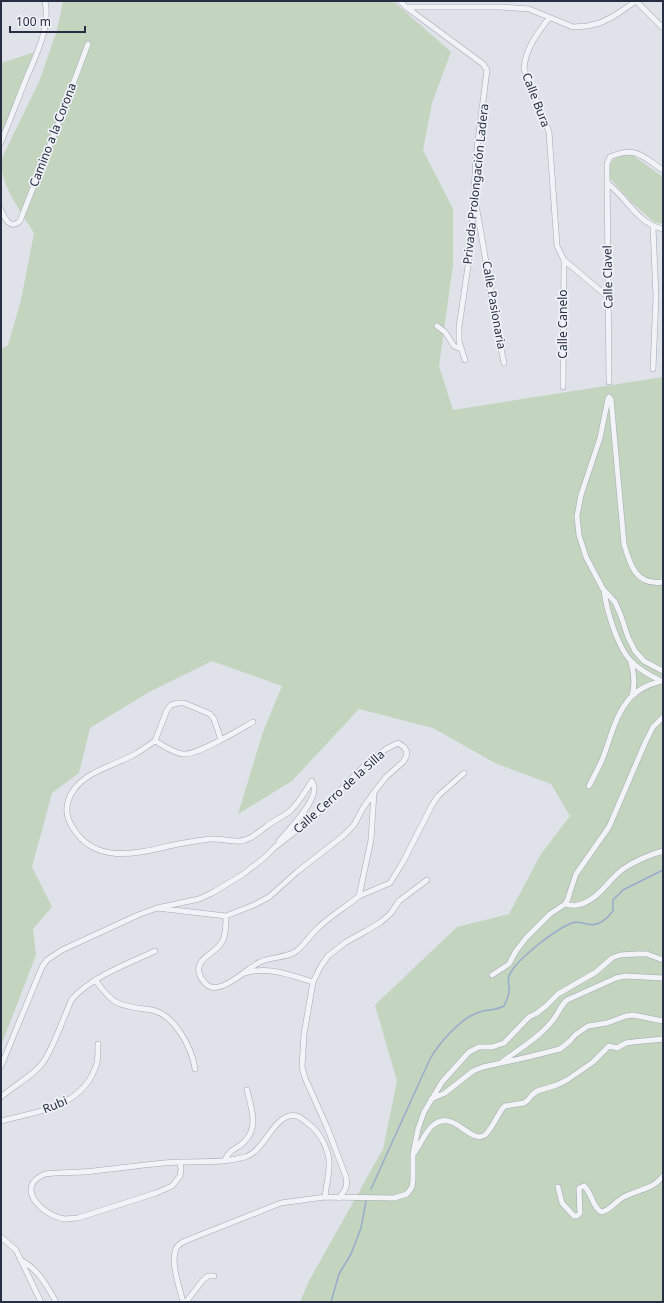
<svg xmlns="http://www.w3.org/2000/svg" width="664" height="1303" font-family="'Noto Sans',sans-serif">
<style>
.green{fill:#c3d4bf}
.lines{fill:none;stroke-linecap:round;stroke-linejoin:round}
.stream{stroke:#97accc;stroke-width:1.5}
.street-casing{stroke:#a4a8b4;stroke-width:6}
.street{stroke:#f2f3f7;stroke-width:5}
.labels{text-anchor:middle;stroke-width:3.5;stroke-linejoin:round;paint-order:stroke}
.street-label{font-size:12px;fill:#272e42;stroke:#eff1f7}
</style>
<rect width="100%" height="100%" fill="#dfe2e9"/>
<!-- green -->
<path class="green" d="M 63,1 L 393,1 L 451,52 L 432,103 L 423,150 L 453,209 L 453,265 L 439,366 L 453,410 L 663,377 L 663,1302 L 300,1302 L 309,1281 L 383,1149 L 397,1081 L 375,1005 L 457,927 L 509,914 L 541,854 L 570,816 L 551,784 L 495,763 L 433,728 L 359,709 L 292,781 L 238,814 L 263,732 L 282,686 L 212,661 L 149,692 L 90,728 L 79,773 L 52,793 L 32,867 L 52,907 L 33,929 L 36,955 L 1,1046 L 1,349 L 8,345 L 21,300 L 34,233 C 21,211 1,187 1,160 L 39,82 L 57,30 Z
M 35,52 L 1,137 L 1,63 Z
M 626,154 L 631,154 L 663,177 L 663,224 L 654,222 L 630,201 L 609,177 C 609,161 611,159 626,154 Z"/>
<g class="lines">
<!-- stream -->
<path class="stream" d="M 371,1189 L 429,1061 C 437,1045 460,1019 477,1013 C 486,1009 495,1011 504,1006 C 506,1001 509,997 509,991 C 510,986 507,982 509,976 C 515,960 556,929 572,923 C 577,921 582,923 587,924 C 598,927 607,919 613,911 L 613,900 L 623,890 L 663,870
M 331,1302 L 339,1274 L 351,1254 L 361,1228 L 366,1201"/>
<defs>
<path id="street" d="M 400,1 L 406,7 L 483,64 L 487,70 L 476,156 L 471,246 L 459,327 L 459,341 L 465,360
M 636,1 L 663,28
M 406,7 L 501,7 L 529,9 L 573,27 L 587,26 L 600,23 L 614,16 L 636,1
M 549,18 C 537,34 525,49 524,69 L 549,132 L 557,246 L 564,260 L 608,297
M 1,142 C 9,123 16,104 24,84 C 34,58 51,30 45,1
M 607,183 C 628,198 636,223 663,229
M 476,205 C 486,258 493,311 504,363
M 1,210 C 5,219 10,230 20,221 L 55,132 L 88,44
M 653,227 L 656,297 L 653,369
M 437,326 L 445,332 L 454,346 L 461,349
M 609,382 L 607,164 L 610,157 C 636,146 642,156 663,170
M 563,387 L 564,260
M 609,397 L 608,399 L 600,438 L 581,495 L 577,516 L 579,535 L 586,557 L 603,589 L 615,602 L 621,616 L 628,637 L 635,651 L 644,661 L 663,671
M 609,397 L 611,399 L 624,544 C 630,565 636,586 663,582
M 604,590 C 606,609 618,650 633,663 C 641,671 651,676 661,681
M 631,663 C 635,675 635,684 632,696
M 253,722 C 239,730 196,756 183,754 C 173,753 163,745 155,741 C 149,745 143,749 137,753 C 117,765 87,770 73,791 C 65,803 65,816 73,828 C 97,867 142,852 178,844 C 189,842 200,840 211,839 C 225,838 237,845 250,838 C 256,835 261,830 267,826 C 274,820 283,817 290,811 C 299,803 305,791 312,781 C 312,782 314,786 314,787 C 317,801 288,831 279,841
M 155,741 L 167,710 L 171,705 L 178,703 L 184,703 L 210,714 L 214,719 L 221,740
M 589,786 C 594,776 600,766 604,755 C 611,736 616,713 631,697 C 639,688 650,684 661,681
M 359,896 L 390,883 L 403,862 L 432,805 L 438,796 L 464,773
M 565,904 C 569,905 573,906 577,905 C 597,902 608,880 623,869 C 635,861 649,855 663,851
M 226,916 C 226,924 226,933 223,940 C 218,953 196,957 199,972 C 200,976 202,980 205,983 C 218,999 247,968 260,962 C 271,957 284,958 295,952 C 304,946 310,935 318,928 C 330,916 346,907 359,896 L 371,840 L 374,792
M 245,973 C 269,966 290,975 313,982
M 492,975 L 509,964 L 516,951 L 526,938 L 550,914 L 565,904 L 568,899 L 570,892 L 576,874 L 609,827 L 645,743 L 653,727 L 663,717
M 95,980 C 101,987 107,997 116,1002 C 127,1008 140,1008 152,1010 C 175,1015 192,1048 195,1069
M 502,1062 C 519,1049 540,1037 553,1020 C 559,1013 560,1006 567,1000 L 616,978 L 625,976 L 663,978
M 1,1066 L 42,967 L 47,960 L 62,950 L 138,915 L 157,908 L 199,899 L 212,893 L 242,875 L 264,858 L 275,847 L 314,817 L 366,764 L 386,749 L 398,743 L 404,747 L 407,752 L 406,757 L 403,762 L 386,777 L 375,791 L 363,808 L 354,825 L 343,836 L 297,872 L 269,897 L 254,905 L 226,916 L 157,908
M 1,1097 C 14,1085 34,1076 44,1061 C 55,1044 63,1018 72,999 C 93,976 127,964 155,951
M 431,1099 L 445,1093 L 473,1071 L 483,1067 L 528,1057 L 560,1049 L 570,1041 L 575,1035 L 588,1026 L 607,1023 L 626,1016 L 633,1015 L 663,1021
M 1,1121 C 39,1111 84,1107 97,1063 C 98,1057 98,1050 98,1044
M 415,1152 C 421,1143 425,1133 432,1126 C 453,1107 470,1145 485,1135 C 491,1130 498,1115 502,1109 L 505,1106 L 524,1103 L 528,1100 L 532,1095 L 537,1091 L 557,1085 L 567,1080 L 593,1062 L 609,1046 L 617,1048 L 626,1043 L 633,1042 L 663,1039
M 225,1160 C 231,1147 237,1150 245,1141 C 259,1127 251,1107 247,1090
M 180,1162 L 181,1169 L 180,1176 L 172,1186 L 156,1193 L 78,1218 C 74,1218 69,1219 65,1219 C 43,1216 13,1187 45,1174 C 61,1172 78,1173 94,1171 C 123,1168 152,1163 181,1162 C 202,1161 225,1163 245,1157 C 266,1151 274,1111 297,1116 C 302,1118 306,1122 310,1125 C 320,1133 328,1148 329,1161 C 330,1172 326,1186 325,1197
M 558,1187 L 562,1203 L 574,1216 L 577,1216 L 580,1213 L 579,1188 L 584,1186 C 592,1193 592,1206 601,1212 C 609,1211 614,1203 622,1198 C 635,1190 653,1190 663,1176
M 339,1198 C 345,1190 348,1187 346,1177 L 327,1127 L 305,1078 L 302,1067 L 304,1034 L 313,982 L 321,966 L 328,956 L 346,942 L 366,931 L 381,922 L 391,913 L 399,901 L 427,880
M 1,1237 L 16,1250 L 41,1302
M 22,1261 C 38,1269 47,1286 56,1302
M 183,1302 C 180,1289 170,1262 176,1249 C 177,1245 181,1243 185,1241 L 281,1203 L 325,1197 L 394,1198 L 407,1194 L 412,1187 L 413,1180 L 413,1154 L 418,1129 L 424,1112 L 442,1082 L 469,1052 L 479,1047 L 492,1047 L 504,1043 L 529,1017 L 537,1013 L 546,1006 L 558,994 L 596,972 L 612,958 L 620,955 L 637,954 L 647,954 L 663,960
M 186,1302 L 203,1280 L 208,1276 L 214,1276"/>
</defs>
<!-- street casing -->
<use href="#street" class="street-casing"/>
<!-- street -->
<use href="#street" class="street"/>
</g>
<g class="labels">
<!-- street labels -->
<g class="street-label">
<text transform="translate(536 100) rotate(69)" y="4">Calle Bura</text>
<text transform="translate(53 135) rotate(-69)" y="4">Camino a la Corona</text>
<text transform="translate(476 184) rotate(-84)" y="4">Privada Prolongación Ladera</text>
<text transform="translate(608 277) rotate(-91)" y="4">Calle Clavel</text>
<text transform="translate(494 305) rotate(80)" y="4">Calle Pasionaria</text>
<text transform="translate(563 324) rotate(-90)" y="4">Calle Canelo</text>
<text transform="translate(339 792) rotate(-42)" y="4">Calle Cerro de la Silla</text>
<text transform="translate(55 1105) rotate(-22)" y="4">Rubi</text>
</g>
</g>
<!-- border -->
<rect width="664" height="1303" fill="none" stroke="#272e42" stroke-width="4"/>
<!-- scale -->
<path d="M10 26v6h75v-6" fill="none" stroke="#272e42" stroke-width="2"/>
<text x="16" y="26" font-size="12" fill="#272e42" stroke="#eff1f7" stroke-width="3" paint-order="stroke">100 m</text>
</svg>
